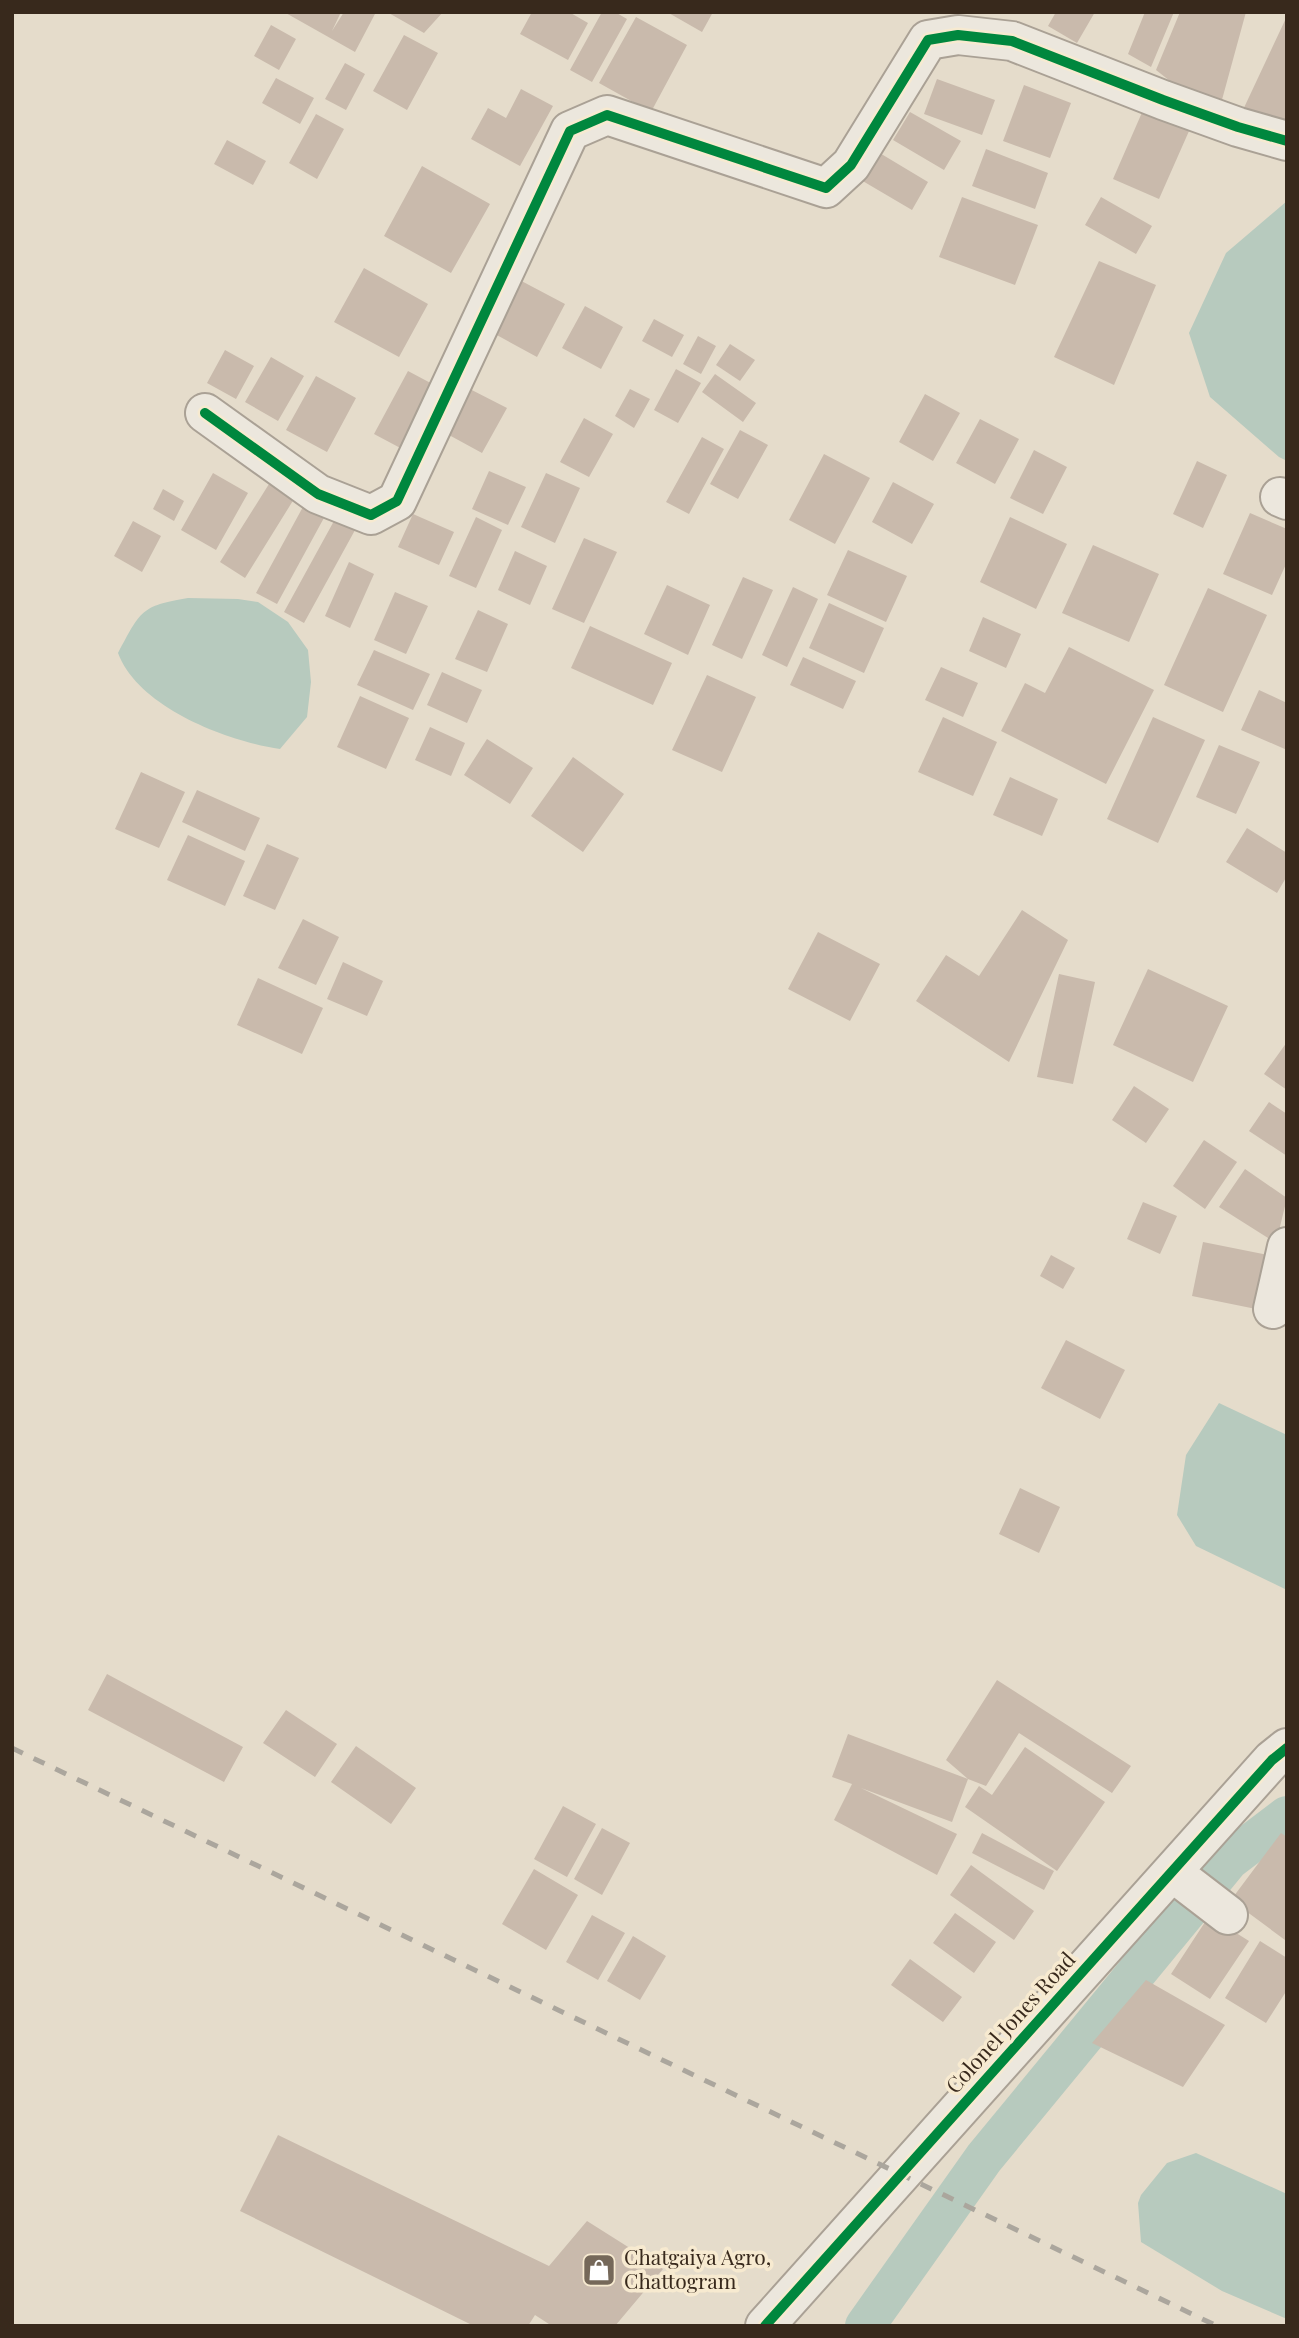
<svg xmlns="http://www.w3.org/2000/svg" width="1299" height="2338" font-family="'Playfair Display',serif">
<style>
.water{fill:#b7cabe}
.lines{fill:none;stroke-linecap:round;stroke-linejoin:round}
.canal{stroke:#b7cabe;stroke-width:40}
.building{fill:#c9baac}
.minor-casing{stroke:#aaa195;stroke-width:42}
.minor{stroke:#ece7dd;stroke-width:38}
.rail{stroke:#aba69d;stroke-width:5;stroke-dasharray:12 12;stroke-linecap:butt}
.cycleway-casing{stroke:#f7ead0;stroke-width:15}
.cycleway{stroke:#00873e;stroke-width:10}
.labels{text-anchor:middle;stroke-width:7;stroke-linejoin:round;paint-order:stroke}
.street-label{font-size:21px;fill:#38291c;stroke:#f7ead0}
.poi-label{font-size:21px;fill:#38291c;stroke:#f7ead0;text-anchor:start}
</style>
<rect width="100%" height="100%" fill="#e5dccb"/>
<!-- water -->
<path class="water" d="M 1287,201 L 1287,461 L 1279,457 L 1210,397 L 1189,333 L 1226,253 Z
M 188,598 L 238,599 L 258,602 L 288,622 L 308,650 L 311,682 L 307,717 L 280,749 C 226,741 138,707 118,653 C 141,611 140,606 188,598 Z
M 1219,1403 L 1287,1435 L 1287,1590 L 1196,1546 L 1177,1515 L 1186,1455 Z
M 1196,2153 L 1287,2194 L 1287,2319 L 1222,2291 L 1141,2242 L 1138,2203 L 1141,2195 L 1167,2163 Z"/>
<g class="lines">
<!-- canal -->
<path class="canal" d="M 865,2326 L 984,2158 L 1229,1860 L 1287,1816"/>
</g>
<!-- building -->
<path class="building" d="M 284,12 L 341,12 L 332,31 L 344,12 L 376,12 L 355,52 Z
M 387,12 L 443,12 L 424,33 Z
M 532,12 L 569,12 L 588,23 L 568,60 L 520,34 Z
M 602,12 L 615,12 L 627,19 L 592,82 L 570,70 Z
M 667,12 L 713,12 L 702,32 Z
M 1056,12 L 1095,12 L 1077,43 L 1048,26 Z
M 1145,12 L 1174,12 L 1151,67 L 1128,54 Z
M 1180,12 L 1246,12 L 1217,118 L 1156,70 Z
M 1287,16 L 1287,130 L 1242,112 Z
M 636,17 L 687,45 L 651,112 L 599,83 Z
M 271,25 L 296,39 L 279,70 L 254,56 Z
M 404,35 L 438,53 L 407,110 L 373,91 Z
M 345,63 L 365,74 L 346,110 L 325,99 Z
M 276,78 L 314,98 L 300,124 L 262,103 Z
M 937,79 L 995,100 L 982,135 L 924,114 Z
M 1024,85 L 1071,103 L 1050,158 L 1003,141 Z
M 521,89 L 553,106 L 520,166 L 471,139 L 488,108 L 506,118 Z
M 1147,101 L 1193,122 L 1159,199 L 1113,179 Z
M 910,112 L 961,141 L 944,170 L 893,140 Z
M 316,114 L 344,129 L 317,179 L 289,163 Z
M 227,140 L 266,161 L 253,185 L 214,164 Z
M 986,149 L 1048,173 L 1035,209 L 972,186 Z
M 878,152 L 928,182 L 912,210 L 861,180 Z
M 422,166 L 490,204 L 451,273 L 384,236 Z
M 962,197 L 1038,225 L 1015,285 L 939,257 Z
M 1101,197 L 1152,226 L 1136,254 L 1085,225 Z
M 1099,261 L 1156,285 L 1114,385 L 1054,357 Z
M 364,268 L 428,304 L 399,357 L 334,322 Z
M 512,276 L 565,304 L 537,357 L 484,328 Z
M 585,306 L 623,327 L 601,369 L 562,348 Z
M 654,319 L 684,335 L 672,357 L 642,341 Z
M 698,336 L 716,346 L 701,374 L 683,364 Z
M 730,344 L 755,360 L 740,381 L 716,365 Z
M 225,350 L 254,366 L 236,399 L 207,383 Z
M 271,357 L 304,376 L 278,421 L 245,402 Z
M 676,369 L 701,383 L 678,423 L 654,410 Z
M 408,371 L 440,388 L 406,451 L 374,434 Z
M 715,374 L 756,403 L 743,422 L 702,392 Z
M 316,376 L 356,398 L 327,452 L 286,430 Z
M 462,385 L 507,408 L 482,453 L 438,429 Z
M 630,389 L 650,399 L 634,428 L 615,416 Z
M 925,394 L 960,413 L 933,461 L 899,442 Z
M 584,418 L 613,434 L 589,477 L 560,462 Z
M 980,419 L 1019,439 L 995,484 L 956,463 Z
M 740,430 L 768,445 L 738,499 L 710,484 Z
M 702,437 L 724,449 L 689,514 L 666,502 Z
M 1034,450 L 1067,467 L 1043,514 L 1010,498 Z
M 824,454 L 870,478 L 835,544 L 789,520 Z
M 1197,461 L 1227,475 L 1203,528 L 1173,514 Z
M 489,471 L 526,487 L 508,525 L 472,509 Z
M 213,473 L 248,493 L 216,550 L 181,530 Z
M 546,473 L 580,488 L 555,543 L 521,527 Z
M 893,482 L 934,504 L 912,544 L 872,522 Z
M 269,484 L 294,499 L 245,578 L 220,562 Z
M 163,489 L 184,501 L 174,521 L 153,509 Z
M 304,505 L 325,516 L 277,604 L 256,593 Z
M 340,510 L 360,521 L 304,623 L 284,612 Z
M 1250,513 L 1287,529 L 1287,562 L 1272,595 L 1223,574 Z
M 413,514 L 454,532 L 439,565 L 398,547 Z
M 476,517 L 502,530 L 476,588 L 449,576 Z
M 1010,517 L 1067,544 L 1036,609 L 980,582 Z
M 133,521 L 161,536 L 142,572 L 114,556 Z
M 584,538 L 617,552 L 584,623 L 552,609 Z
M 1093,545 L 1159,574 L 1129,642 L 1062,613 Z
M 848,550 L 907,576 L 886,622 L 827,595 Z
M 515,551 L 547,566 L 530,605 L 498,590 Z
M 349,562 L 374,574 L 350,628 L 325,616 Z
M 743,577 L 773,590 L 742,659 L 712,645 Z
M 667,585 L 710,605 L 688,655 L 644,634 Z
M 793,587 L 818,599 L 787,667 L 762,655 Z
M 1208,588 L 1267,615 L 1223,712 L 1164,685 Z
M 395,592 L 428,606 L 406,654 L 374,640 Z
M 829,603 L 884,628 L 864,673 L 809,648 Z
M 478,610 L 508,624 L 487,672 L 455,659 Z
M 983,617 L 1021,634 L 1006,668 L 969,651 Z
M 590,626 L 672,663 L 653,705 L 571,668 Z
M 1069,647 L 1154,690 L 1106,784 L 1001,731 L 1025,683 L 1045,693 Z
M 374,650 L 430,674 L 413,710 L 357,685 Z
M 803,657 L 856,681 L 843,709 L 790,685 Z
M 941,667 L 978,683 L 963,717 L 925,700 Z
M 442,672 L 482,690 L 467,723 L 427,705 Z
M 707,675 L 756,697 L 722,772 L 672,750 Z
M 1259,690 L 1287,703 L 1287,750 L 1241,730 Z
M 360,696 L 409,718 L 386,769 L 337,747 Z
M 943,717 L 997,742 L 973,796 L 918,772 Z
M 1153,717 L 1205,740 L 1158,843 L 1107,819 Z
M 430,727 L 465,743 L 451,776 L 415,760 Z
M 487,739 L 533,768 L 510,804 L 464,775 Z
M 1219,745 L 1260,762 L 1236,814 L 1196,797 Z
M 573,757 L 624,794 L 583,852 L 531,816 Z
M 141,772 L 185,792 L 159,848 L 115,829 Z
M 1010,777 L 1058,799 L 1042,836 L 993,815 Z
M 197,790 L 260,818 L 245,851 L 182,822 Z
M 1247,828 L 1287,853 L 1287,876 L 1277,893 L 1226,862 Z
M 188,835 L 245,861 L 225,906 L 167,880 Z
M 267,844 L 299,858 L 275,910 L 243,896 Z
M 1022,910 L 1068,940 L 1009,1062 L 916,1001 L 946,955 L 979,976 Z
M 303,919 L 339,937 L 316,985 L 278,968 Z
M 818,932 L 880,964 L 850,1021 L 788,989 Z
M 343,962 L 383,981 L 367,1016 L 327,999 Z
M 1148,969 L 1228,1006 L 1193,1082 L 1113,1045 Z
M 1059,974 L 1095,982 L 1073,1084 L 1037,1077 Z
M 258,978 L 323,1008 L 302,1054 L 237,1025 Z
M 1287,1042 L 1287,1090 L 1264,1074 Z
M 1134,1086 L 1169,1109 L 1146,1143 L 1112,1120 Z
M 1269,1102 L 1287,1114 L 1287,1156 L 1249,1131 Z
M 1204,1140 L 1237,1162 L 1205,1209 L 1173,1186 Z
M 1245,1169 L 1287,1198 L 1276,1243 L 1219,1207 Z
M 1143,1202 L 1177,1216 L 1160,1254 L 1127,1239 Z
M 1203,1242 L 1268,1255 L 1256,1309 L 1192,1296 Z
M 1051,1255 L 1075,1268 L 1063,1289 L 1040,1276 Z
M 1066,1340 L 1125,1370 L 1100,1419 L 1041,1388 Z
M 1020,1488 L 1060,1507 L 1039,1553 L 999,1534 Z
M 107,1674 L 243,1747 L 224,1782 L 88,1710 Z
M 997,1680 L 1131,1766 L 1112,1793 L 1019,1733 L 986,1786 L 968,1779 L 946,1760 Z
M 286,1710 L 337,1744 L 315,1777 L 263,1743 Z
M 848,1734 L 968,1779 L 952,1822 L 861,1788 L 957,1834 L 937,1875 L 834,1820 L 852,1784 L 832,1777 Z
M 356,1746 L 416,1788 L 391,1824 L 331,1782 Z
M 1025,1747 L 1105,1802 L 1057,1871 L 965,1807 L 979,1786 L 992,1795 Z
M 563,1806 L 596,1824 L 567,1877 L 534,1859 Z
M 602,1828 L 630,1843 L 602,1895 L 574,1879 Z
M 982,1833 L 1054,1871 L 1044,1890 L 972,1853 Z
M 1281,1833 L 1287,1837 L 1287,1937 L 1285,1940 L 1231,1900 Z
M 971,1865 L 1034,1911 L 1014,1940 L 950,1895 Z
M 534,1869 L 578,1895 L 546,1950 L 502,1924 Z
M 955,1913 L 996,1942 L 974,1973 L 933,1943 Z
M 592,1915 L 625,1933 L 598,1980 L 566,1962 Z
M 1209,1916 L 1249,1941 L 1210,1999 L 1171,1974 Z
M 633,1936 L 666,1956 L 640,2000 L 607,1981 Z
M 1260,1941 L 1287,1958 L 1287,1990 L 1266,2023 L 1225,1998 Z
M 910,1959 L 962,1997 L 943,2022 L 891,1985 Z
M 1146,1980 L 1225,2025 L 1183,2087 L 1092,2043 Z
M 278,2135 L 549,2266 L 587,2221 L 663,2269 L 615,2326 L 552,2326 L 535,2315 L 528,2326 L 474,2326 L 240,2211 Z"/>
<g class="lines">
<defs>
<path id="minor" d="M 205,413 L 318,494 L 371,515 L 397,501 L 570,131 L 607,115 L 826,188 L 851,165 L 928,40 L 958,35 L 1012,41 L 1163,100 L 1238,127 L 1287,141
M 1280,497 L 1287,500
M 1273,1309 L 1287,1247
M 1172,1872 L 1228,1915
M 765,2326 L 1272,1760 L 1287,1748"/>
</defs>
<!-- minor casing -->
<use href="#minor" class="minor-casing"/>
<!-- minor -->
<use href="#minor" class="minor"/>
<!-- rail -->
<path class="rail" d="M 12,1748 L 1217,2326"/>
<defs>
<path id="cycleway" d="M 205,413 L 318,494 L 371,515 L 397,501 L 570,131 L 607,115 L 826,188 L 851,165 L 928,40 L 958,35 L 1012,41 L 1163,100 L 1238,127 L 1287,141
M 765,2326 L 1272,1760 L 1287,1748"/>
</defs>
<!-- cycleway casing -->
<use href="#cycleway" class="cycleway-casing"/>
<!-- cycleway -->
<use href="#cycleway" class="cycleway"/>
</g>
<!-- icons -->
<defs>
<symbol id="shop-square" viewBox="-11 -11 22 22"><rect x="-9" y="-9" width="18" height="18" rx="4" fill="#756859" stroke="#f7ead0"/><path d="M-5-2.5h2.3a2.7 3.5 0 0 1 5.4 0H5L5.5 6h-11ZM-1.5-2.5h3a1.5 2.3 0 0 0-3 0Z" fill="#fff"/></symbol>
</defs>
<g fill-rule="evenodd">
<use href="#shop-square" x="580" y="2251" width="38" height="38"/>
</g>
<g class="labels">
<!-- street labels -->
<g class="street-label">
<text transform="translate(1011 2023) rotate(-48)" y="7">Colonel Jones Road</text>
</g>
<!-- poi labels -->
<g class="poi-label">
<text x="624" y="2265">Chatgaiya Agro,<tspan x="624" dy="24">Chattogram</tspan></text>
</g>
</g>
<!-- border -->
<rect width="1299" height="2338" fill="none" stroke="#38291c" stroke-width="28"/>
</svg>
